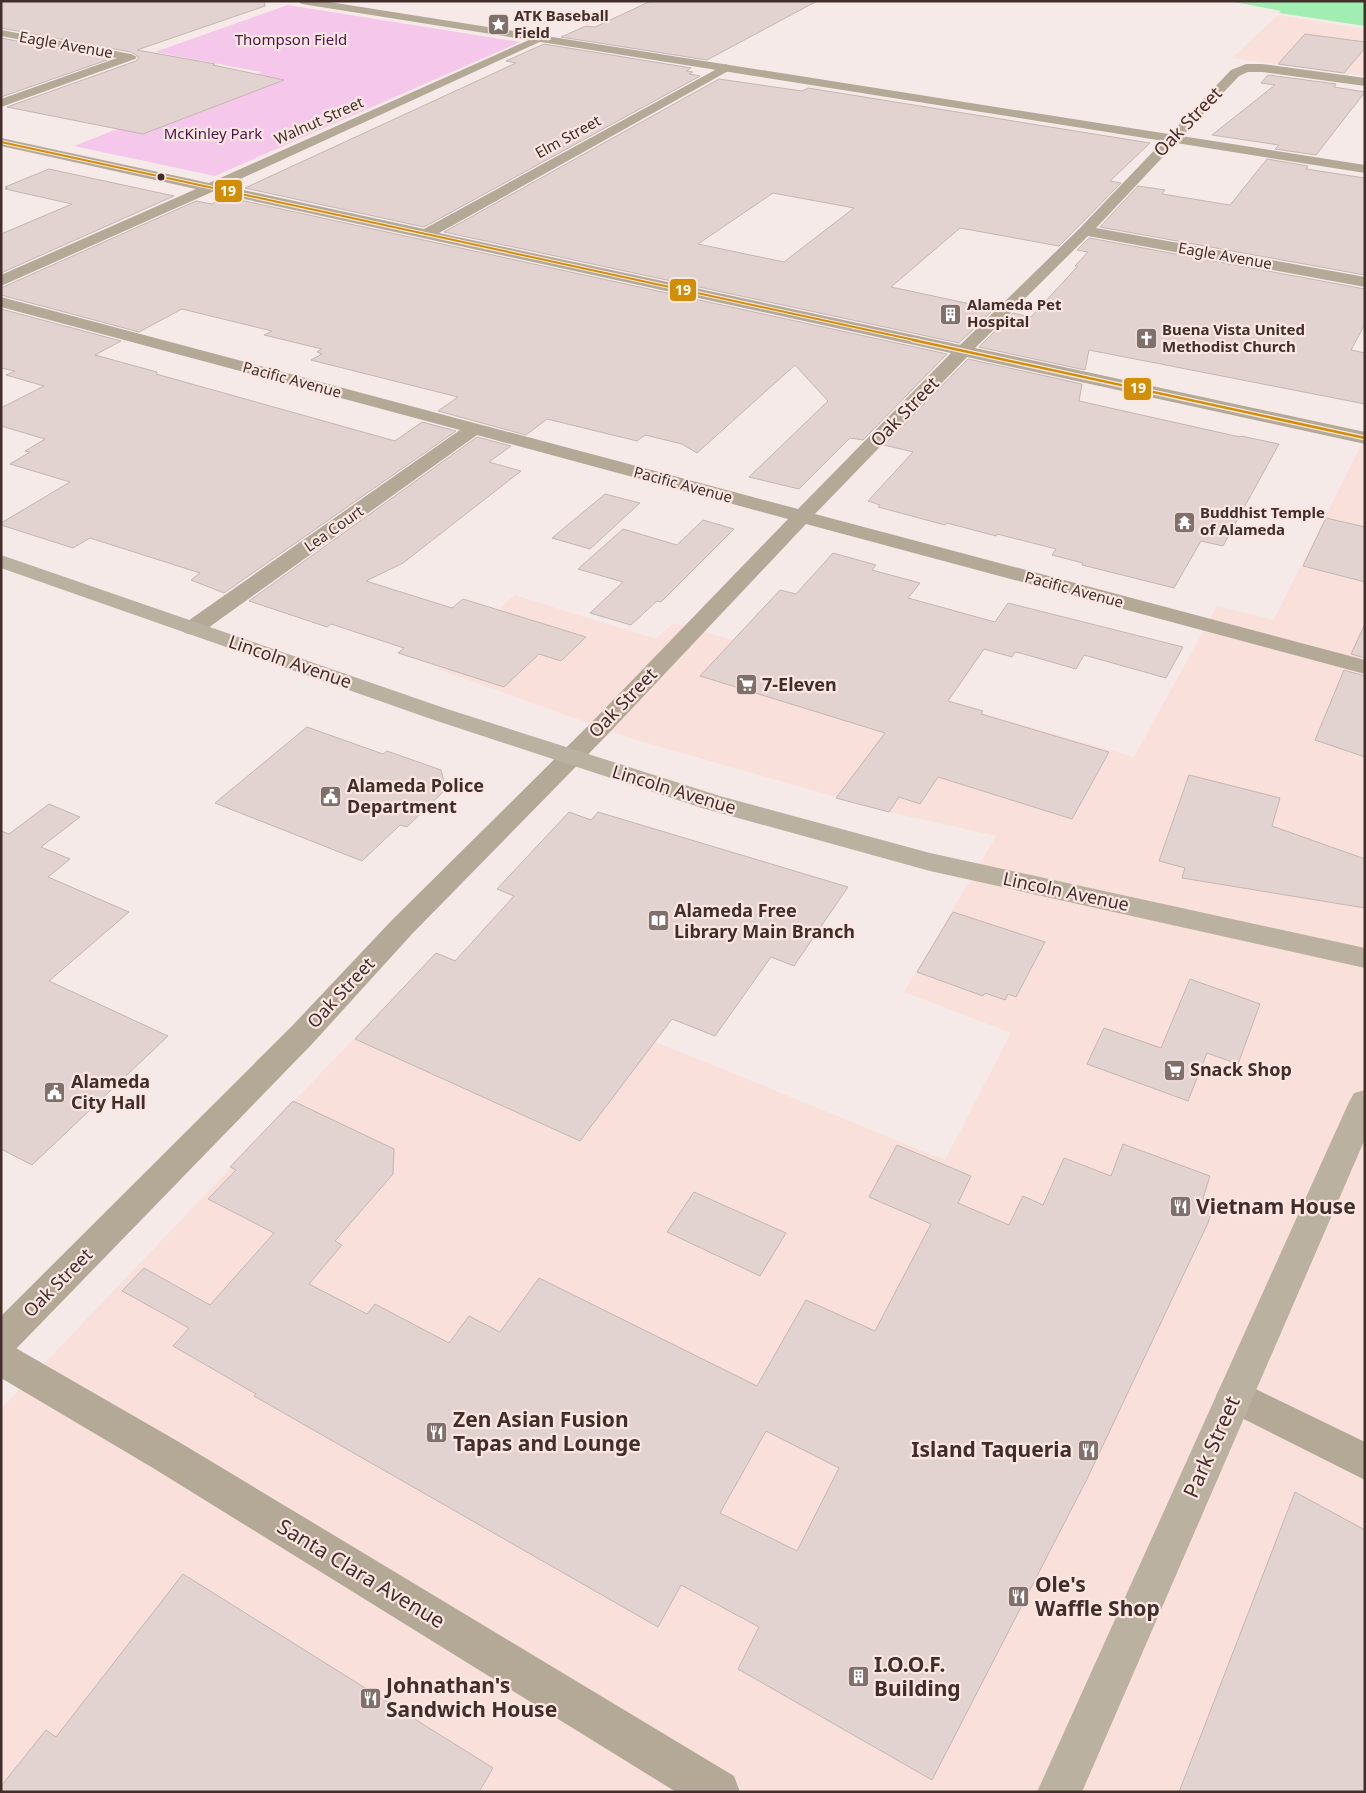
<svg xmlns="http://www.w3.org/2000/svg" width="1366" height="1793" font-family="'Noto Sans',sans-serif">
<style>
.built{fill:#f9e0db}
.green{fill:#f5c7eb}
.water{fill:#a0eeb1}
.pier{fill:#f5eae8}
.building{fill:#e2d2d0;stroke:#c4b6b3;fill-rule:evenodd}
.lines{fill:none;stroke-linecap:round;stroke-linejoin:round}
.minor{fill:#b3a996;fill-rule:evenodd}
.tertiary{fill:#b3a996;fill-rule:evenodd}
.secondary{fill:#bbb1a0;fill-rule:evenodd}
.bus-1-far1-casing{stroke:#fbe6e2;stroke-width:4}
.bus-1-casing{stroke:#fbe6e2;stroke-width:5}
.bus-1-far1{stroke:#d38e08;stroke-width:2}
.bus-1{stroke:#d38e08;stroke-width:2.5}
.bus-dot{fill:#412e2a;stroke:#fbe6e2;stroke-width:2}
.labels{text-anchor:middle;stroke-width:4.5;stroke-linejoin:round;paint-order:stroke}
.far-poi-label{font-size:15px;font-weight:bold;fill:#412e2a;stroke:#fbe6e2;text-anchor:start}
.far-park-label{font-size:15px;fill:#4f134b;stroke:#fbe6e2}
.far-street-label{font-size:15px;fill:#412e2a;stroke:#fbe6e2}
.street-label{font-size:18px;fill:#412e2a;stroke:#fbe6e2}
.poi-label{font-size:18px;font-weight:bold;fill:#412e2a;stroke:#fbe6e2;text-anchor:start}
.near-poi-label{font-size:21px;font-weight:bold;fill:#412e2a;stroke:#fbe6e2;text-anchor:start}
.near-street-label{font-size:21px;fill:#412e2a;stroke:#fbe6e2}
.line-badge{stroke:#fbe6e2;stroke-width:2}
.badge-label{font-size:14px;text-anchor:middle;font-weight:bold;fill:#fff}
</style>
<rect width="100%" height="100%" fill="#f5eae8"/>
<!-- built -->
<path class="built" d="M 1278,15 L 1365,29 L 1365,76 L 1232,58 Z
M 1365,438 L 1365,1792 L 1,1792 L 1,1409 L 436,952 L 945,1160 L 1011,1033 L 904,992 L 996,836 L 889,812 L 633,739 L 437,669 L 514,595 L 656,639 L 674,623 L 1134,757 L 1217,606 L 1274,620 Z"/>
<!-- green -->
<path class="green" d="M 288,5 L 520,42 L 215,176 L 74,146 L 262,72 L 155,52 Z"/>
<!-- water -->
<path class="water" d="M 1175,1 L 1365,1 L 1365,26 L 1273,12 Z"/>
<!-- pier -->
<path class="pier" d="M 1173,1 L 1230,1 L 1281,11 L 1278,14 L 1225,10 L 1174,3 Z"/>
<!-- building -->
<path class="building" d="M 1,1 L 264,1 L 265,6 L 137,50 L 215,64 L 213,65 L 284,80 L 143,134 L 7,107 L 136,61 L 139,57 L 131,52 L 1,28 Z
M 651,1 L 817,1 L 707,60 L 561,37 L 586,26 L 595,27 Z
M 1305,34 L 1365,42 L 1365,48 L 1344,73 L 1278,64 Z
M 1,38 L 110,59 L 1,97 Z
M 544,44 L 691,68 L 686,71 L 693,72 L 689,74 L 700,76 L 424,227 L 245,188 L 516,63 L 506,61 Z
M 1268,75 L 1336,84 L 1334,87 L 1365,92 L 1316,155 L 1275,149 L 1279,145 L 1212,135 L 1275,85 L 1261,83 Z
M 719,79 L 802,91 L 808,88 L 1150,143 L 1110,181 L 1121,183 L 1059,246 L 960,228 L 891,287 L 994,309 L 959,343 L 444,232 ZM 773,193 L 854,208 L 784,262 L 698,244 Z
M 1267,159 L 1308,166 L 1306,169 L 1365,178 L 1365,275 L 1100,227 L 1138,186 L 1165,190 L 1162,194 L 1230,205 Z
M 49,169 L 174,196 L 1,273 L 1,234 L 72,204 L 5,189 L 8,188 L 5,187 Z
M 226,197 L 947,354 L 863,440 L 850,438 L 799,489 L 749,477 L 828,401 L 795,365 L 697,453 L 682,444 L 645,435 L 637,441 L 547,419 L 526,435 L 438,411 L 458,397 L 311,360 L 322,354 L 317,352 L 322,349 L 264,335 L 272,331 L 182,309 L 139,332 L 1,295 L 1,288 L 196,201 L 212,204 Z
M 1089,238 L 1365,289 L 1365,324 L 1351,350 L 1365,353 L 1365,404 L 1089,350 L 1085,370 L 979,347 L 1013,313 L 1031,317 L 1078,266 L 1075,266 L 1088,252 L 1077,250 Z
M 1,309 L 121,341 L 95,355 L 157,372 L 156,374 L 395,441 L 422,422 L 456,431 L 224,593 L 191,580 L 200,573 L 90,538 L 73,548 L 1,525 L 1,523 L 70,482 L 10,464 L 30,452 L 25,451 L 45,439 L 1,426 L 1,408 L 44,386 L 6,375 L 15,371 L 1,368 Z
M 968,359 L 1082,384 L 1079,401 L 1240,437 L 1241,436 L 1279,444 L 1223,546 L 1201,541 L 1174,588 L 1082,565 L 1083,563 L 1052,555 L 1056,549 L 997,534 L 996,536 L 947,523 L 945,525 L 878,507 L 880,505 L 868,501 L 913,452 L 884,445 Z
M 477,437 L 511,446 L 489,462 L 521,471 L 403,563 L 366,581 L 452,608 L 463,599 L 586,637 L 561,661 L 539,654 L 504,687 L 398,653 L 404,648 L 331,624 L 327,627 L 249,601 Z
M 605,494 L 640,503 L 590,549 L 552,538 Z
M 1326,518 L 1365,527 L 1365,582 L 1303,566 Z
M 703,520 L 734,529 L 661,602 L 657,601 L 631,625 L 590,613 L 623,582 L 578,569 L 623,529 L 677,545 Z
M 833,553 L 876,565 L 872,570 L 920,583 L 908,598 L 995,622 L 1008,603 L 1183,647 L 1166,678 L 1084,655 L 1076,669 L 1020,653 L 1015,652 L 1012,657 L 984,649 L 948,701 L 983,711 L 981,714 L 1109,752 L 1072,819 L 938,777 L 920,804 L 899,797 L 889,812 L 836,798 L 885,733 L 700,676 L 780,590 L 796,594 Z
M 1365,624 L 1365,658 L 1351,654 Z
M 1344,670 L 1365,676 L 1365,757 L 1315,740 Z
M 307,727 L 383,754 L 387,751 L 441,770 L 446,789 L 407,827 L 400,825 L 362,861 L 215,803 Z
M 1189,775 L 1280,798 L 1272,826 L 1365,859 L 1365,908 L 1182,878 L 1185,868 L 1159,861 Z
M 49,804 L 80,817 L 41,847 L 70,859 L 48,877 L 129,912 L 49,981 L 168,1036 L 32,1165 L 1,1149 L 1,831 L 9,834 Z
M 569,812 L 591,820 L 598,812 L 848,887 L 794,966 L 771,957 L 715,1036 L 672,1019 L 580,1141 L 355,1039 L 436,953 L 455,961 L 514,896 L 497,889 Z
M 953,912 L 1045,942 L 1016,997 L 1008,994 L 1005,1000 L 985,993 L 983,996 L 917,972 Z
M 1190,979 L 1260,1004 L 1238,1064 L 1207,1053 L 1188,1101 L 1087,1064 L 1104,1028 L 1161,1048 Z
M 293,1101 L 394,1149 L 393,1174 L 335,1241 L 342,1245 L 309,1284 L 367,1314 L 375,1304 L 449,1343 L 469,1316 L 500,1332 L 539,1278 L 757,1386 L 806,1300 L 875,1331 L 931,1224 L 869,1197 L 897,1145 L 971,1176 L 958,1203 L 1009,1225 L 1023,1196 L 1043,1205 L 1064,1158 L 1111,1176 L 1123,1144 L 1210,1176 L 1203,1198 L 1215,1202 L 1208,1223 L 1087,1479 L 932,1780 L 738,1669 L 759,1627 L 681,1585 L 658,1627 L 254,1396 L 256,1394 L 173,1346 L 189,1328 L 122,1291 L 144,1268 L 210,1305 L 274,1233 L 208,1199 L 236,1170 L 230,1167 ZM 766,1431 L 839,1468 L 797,1551 L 720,1513 Z
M 694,1192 L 786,1233 L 760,1276 L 667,1232 Z
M 1295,1492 L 1365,1530 L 1365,1792 L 1179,1792 Z
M 183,1574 L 493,1768 L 479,1792 L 1,1792 L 1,1786 L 46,1730 L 56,1737 Z"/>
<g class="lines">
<!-- minor -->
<path class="minor" d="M 1,30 L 131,54 L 137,57 L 135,59 L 1,107 L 1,99 L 117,58 L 1,36 Z
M 540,35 L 546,38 L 544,40 L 225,186 L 424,229 L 726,64 L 732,68 L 730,70 L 439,233 L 960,345 L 1080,228 L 1231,70 L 1246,64 L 1262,64 L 1365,78 L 1365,86 L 1262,72 L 1248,72 L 1239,76 L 1096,228 L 1365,277 L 1365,287 L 1088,236 L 975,348 L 1365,432 L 1365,444 L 967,357 L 815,514 L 1365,660 L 1365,674 L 806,524 L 608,734 L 412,934 L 313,1043 L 14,1351 L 1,1356 L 1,1316 L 291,1027 L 392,920 L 590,724 L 788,519 L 477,435 L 201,633 L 193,635 L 185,633 L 182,628 L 185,623 L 460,430 L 1,307 L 1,297 L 798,509 L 951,353 L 212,192 L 1,286 L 1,275 L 196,189 L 1,146 L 1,138 L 209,183 Z
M 1235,1379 L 1365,1442 L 1365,1480 L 1222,1408 L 1216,1396 L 1222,1384 Z"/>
<!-- tertiary -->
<path class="tertiary" d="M 297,1 L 323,1 L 1365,165 L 1365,173 L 302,4 Z
M 1,1343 L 14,1347 L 179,1442 L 734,1776 L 740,1792 L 676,1792 L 153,1468 L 1,1378 Z"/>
<!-- secondary -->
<path class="secondary" d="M 1,555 L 447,709 L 720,796 L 930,853 L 1365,948 L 1365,968 L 930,871 L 702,808 L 431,719 L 1,568 Z
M 1365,1090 L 1365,1139 L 1082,1792 L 1037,1792 L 1349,1102 L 1354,1093 Z"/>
<defs>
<path id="bus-1-far1" d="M 1,142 L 919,341"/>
<path id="bus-1" d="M 913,340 L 1365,438"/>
</defs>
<!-- bus-1-far1 casing -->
<use href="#bus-1-far1" class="bus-1-far1-casing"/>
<!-- bus-1 casing -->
<use href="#bus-1" class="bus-1-casing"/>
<!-- bus-1-far1 -->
<use href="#bus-1-far1" class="bus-1-far1"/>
<!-- bus-1 -->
<use href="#bus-1" class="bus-1"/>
</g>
<!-- icons -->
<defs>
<symbol id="sight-square" viewBox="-11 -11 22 22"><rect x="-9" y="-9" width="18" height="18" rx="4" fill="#80706c" stroke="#fbe6e2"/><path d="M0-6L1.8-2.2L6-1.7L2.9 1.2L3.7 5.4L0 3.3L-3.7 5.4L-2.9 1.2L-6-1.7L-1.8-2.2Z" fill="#fff"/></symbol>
<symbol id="building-square" viewBox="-11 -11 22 22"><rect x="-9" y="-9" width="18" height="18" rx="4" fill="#80706c" stroke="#fbe6e2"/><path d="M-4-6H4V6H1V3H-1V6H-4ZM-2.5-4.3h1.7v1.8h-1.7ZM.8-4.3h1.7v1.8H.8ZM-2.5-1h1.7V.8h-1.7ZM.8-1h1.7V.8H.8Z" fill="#fff"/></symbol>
<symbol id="church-square" viewBox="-11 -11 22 22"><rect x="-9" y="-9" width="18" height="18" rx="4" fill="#80706c" stroke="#fbe6e2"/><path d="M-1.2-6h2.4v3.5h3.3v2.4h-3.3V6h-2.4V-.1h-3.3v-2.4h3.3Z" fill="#fff"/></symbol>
<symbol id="temple-square" viewBox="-11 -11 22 22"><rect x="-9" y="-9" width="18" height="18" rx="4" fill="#80706c" stroke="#fbe6e2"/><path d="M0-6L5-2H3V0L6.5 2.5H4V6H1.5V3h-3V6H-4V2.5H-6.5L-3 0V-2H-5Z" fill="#fff"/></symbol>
<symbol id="supermarket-square" viewBox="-11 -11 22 22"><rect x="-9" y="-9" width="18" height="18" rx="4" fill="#80706c" stroke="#fbe6e2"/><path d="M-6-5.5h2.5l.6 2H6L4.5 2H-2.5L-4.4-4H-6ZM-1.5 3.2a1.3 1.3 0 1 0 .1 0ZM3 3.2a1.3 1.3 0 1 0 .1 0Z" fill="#fff"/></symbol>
<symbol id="civic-square" viewBox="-11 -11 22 22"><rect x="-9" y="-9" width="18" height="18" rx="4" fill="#80706c" stroke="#fbe6e2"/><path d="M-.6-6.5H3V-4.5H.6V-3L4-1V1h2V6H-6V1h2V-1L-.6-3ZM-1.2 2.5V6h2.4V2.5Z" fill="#fff"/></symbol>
<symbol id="library-square" viewBox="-11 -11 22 22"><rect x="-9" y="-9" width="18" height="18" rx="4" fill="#80706c" stroke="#fbe6e2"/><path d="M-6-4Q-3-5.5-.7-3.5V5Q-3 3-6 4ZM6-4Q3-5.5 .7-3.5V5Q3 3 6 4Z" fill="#fff"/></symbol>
<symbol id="restaurant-square" viewBox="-11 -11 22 22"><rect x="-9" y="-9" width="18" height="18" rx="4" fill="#80706c" stroke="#fbe6e2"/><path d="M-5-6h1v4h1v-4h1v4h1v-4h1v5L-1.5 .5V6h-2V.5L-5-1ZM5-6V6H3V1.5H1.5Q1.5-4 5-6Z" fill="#fff"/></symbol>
</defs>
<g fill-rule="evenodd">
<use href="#sight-square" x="486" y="12" width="25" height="25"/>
<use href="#building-square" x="938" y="302" width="25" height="25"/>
<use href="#church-square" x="1134" y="326" width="25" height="25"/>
<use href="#temple-square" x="1172" y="510" width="25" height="25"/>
<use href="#supermarket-square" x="734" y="672" width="25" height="25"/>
<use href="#civic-square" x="318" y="784" width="25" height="25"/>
<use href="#library-square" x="646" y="908" width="25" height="25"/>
<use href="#supermarket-square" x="1162" y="1058" width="25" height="25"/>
<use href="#civic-square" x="42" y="1080" width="25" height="25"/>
<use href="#restaurant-square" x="1168" y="1194" width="25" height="25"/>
<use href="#restaurant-square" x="424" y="1420" width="25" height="25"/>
<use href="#restaurant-square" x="1076" y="1438" width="25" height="25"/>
<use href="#restaurant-square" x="1006" y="1584" width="25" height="25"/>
<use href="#building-square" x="846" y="1664" width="25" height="25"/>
<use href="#restaurant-square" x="358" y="1686" width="25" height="25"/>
</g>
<!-- markers -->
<circle class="bus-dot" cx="161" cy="177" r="4.5"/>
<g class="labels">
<!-- far-poi labels -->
<g class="far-poi-label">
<text x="514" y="21">ATK Baseball<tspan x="514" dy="17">Field</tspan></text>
<text x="967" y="310">Alameda Pet<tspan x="967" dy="17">Hospital</tspan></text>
<text x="1162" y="335">Buena Vista United<tspan x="1162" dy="17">Methodist Church</tspan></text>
<text x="1200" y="518">Buddhist Temple<tspan x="1200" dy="17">of Alameda</tspan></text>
</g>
<!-- far-park labels -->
<g class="far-park-label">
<text x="291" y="45">Thompson Field</text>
<text x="213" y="139">McKinley Park</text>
</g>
<!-- far-street labels -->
<g class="far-street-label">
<text transform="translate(66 45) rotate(10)" y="5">Eagle Avenue</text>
<text transform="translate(319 121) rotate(-24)" y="5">Walnut Street</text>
<text transform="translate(568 137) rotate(-29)" y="5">Elm Street</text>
<text transform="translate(1225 256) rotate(10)" y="5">Eagle Avenue</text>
<text transform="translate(292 380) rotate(15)" y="5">Pacific Avenue</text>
<text transform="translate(683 485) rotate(15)" y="5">Pacific Avenue</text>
<text transform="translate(334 529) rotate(-35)" y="5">Lea Court</text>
<text transform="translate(1074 590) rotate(15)" y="5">Pacific Avenue</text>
</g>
<!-- street labels -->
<g class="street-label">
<text transform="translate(1188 122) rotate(-46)" y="6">Oak Street</text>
<text transform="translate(905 412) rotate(-46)" y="6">Oak Street</text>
<text transform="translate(290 662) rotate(19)" y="6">Lincoln Avenue</text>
<text transform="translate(623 703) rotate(-46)" y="6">Oak Street</text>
<text transform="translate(674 790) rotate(17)" y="6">Lincoln Avenue</text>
<text transform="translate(1066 892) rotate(12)" y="6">Lincoln Avenue</text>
<text transform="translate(341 993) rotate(-47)" y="6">Oak Street</text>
<text transform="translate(58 1283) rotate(-45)" y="6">Oak Street</text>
</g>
<!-- poi labels -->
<g class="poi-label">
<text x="762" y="691">7-Eleven</text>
<text x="347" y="792">Alameda Police<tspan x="347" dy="21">Department</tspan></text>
<text x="674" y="917">Alameda Free<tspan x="674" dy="21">Library Main Branch</tspan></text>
<text x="1190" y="1076">Snack Shop</text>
<text x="71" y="1088">Alameda<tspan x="71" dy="21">City Hall</tspan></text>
</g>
<!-- near-poi labels -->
<g class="near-poi-label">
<text x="1196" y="1214">Vietnam House</text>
<text x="453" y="1427">Zen Asian Fusion<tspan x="453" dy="24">Tapas and Lounge</tspan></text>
<text x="1072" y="1457" text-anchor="end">Island Taqueria</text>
<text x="1035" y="1592">Ole's<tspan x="1035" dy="24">Waffle Shop</tspan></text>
<text x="874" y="1672">I.O.O.F.<tspan x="874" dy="24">Building</tspan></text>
<text x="386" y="1693">Johnathan's<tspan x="386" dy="24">Sandwich House</tspan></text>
</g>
<!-- near-street labels -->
<g class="near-street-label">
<text transform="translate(1212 1447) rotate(-66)" y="7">Park Street</text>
<text transform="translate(361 1574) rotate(31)" y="7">Santa Clara Avenue</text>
</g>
</g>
<g class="line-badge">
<rect x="214" y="179" width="29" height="24" rx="5" fill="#d38e08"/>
<rect x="669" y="278" width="28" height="24" rx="5" fill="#d38e08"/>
<rect x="1123" y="377" width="29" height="24" rx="5" fill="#d38e08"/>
</g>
<g class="badge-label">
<text x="228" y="196">19</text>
<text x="683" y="295">19</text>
<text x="1138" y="393">19</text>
</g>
<!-- border -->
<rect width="1366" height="1793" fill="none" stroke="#412e2a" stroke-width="5"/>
</svg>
